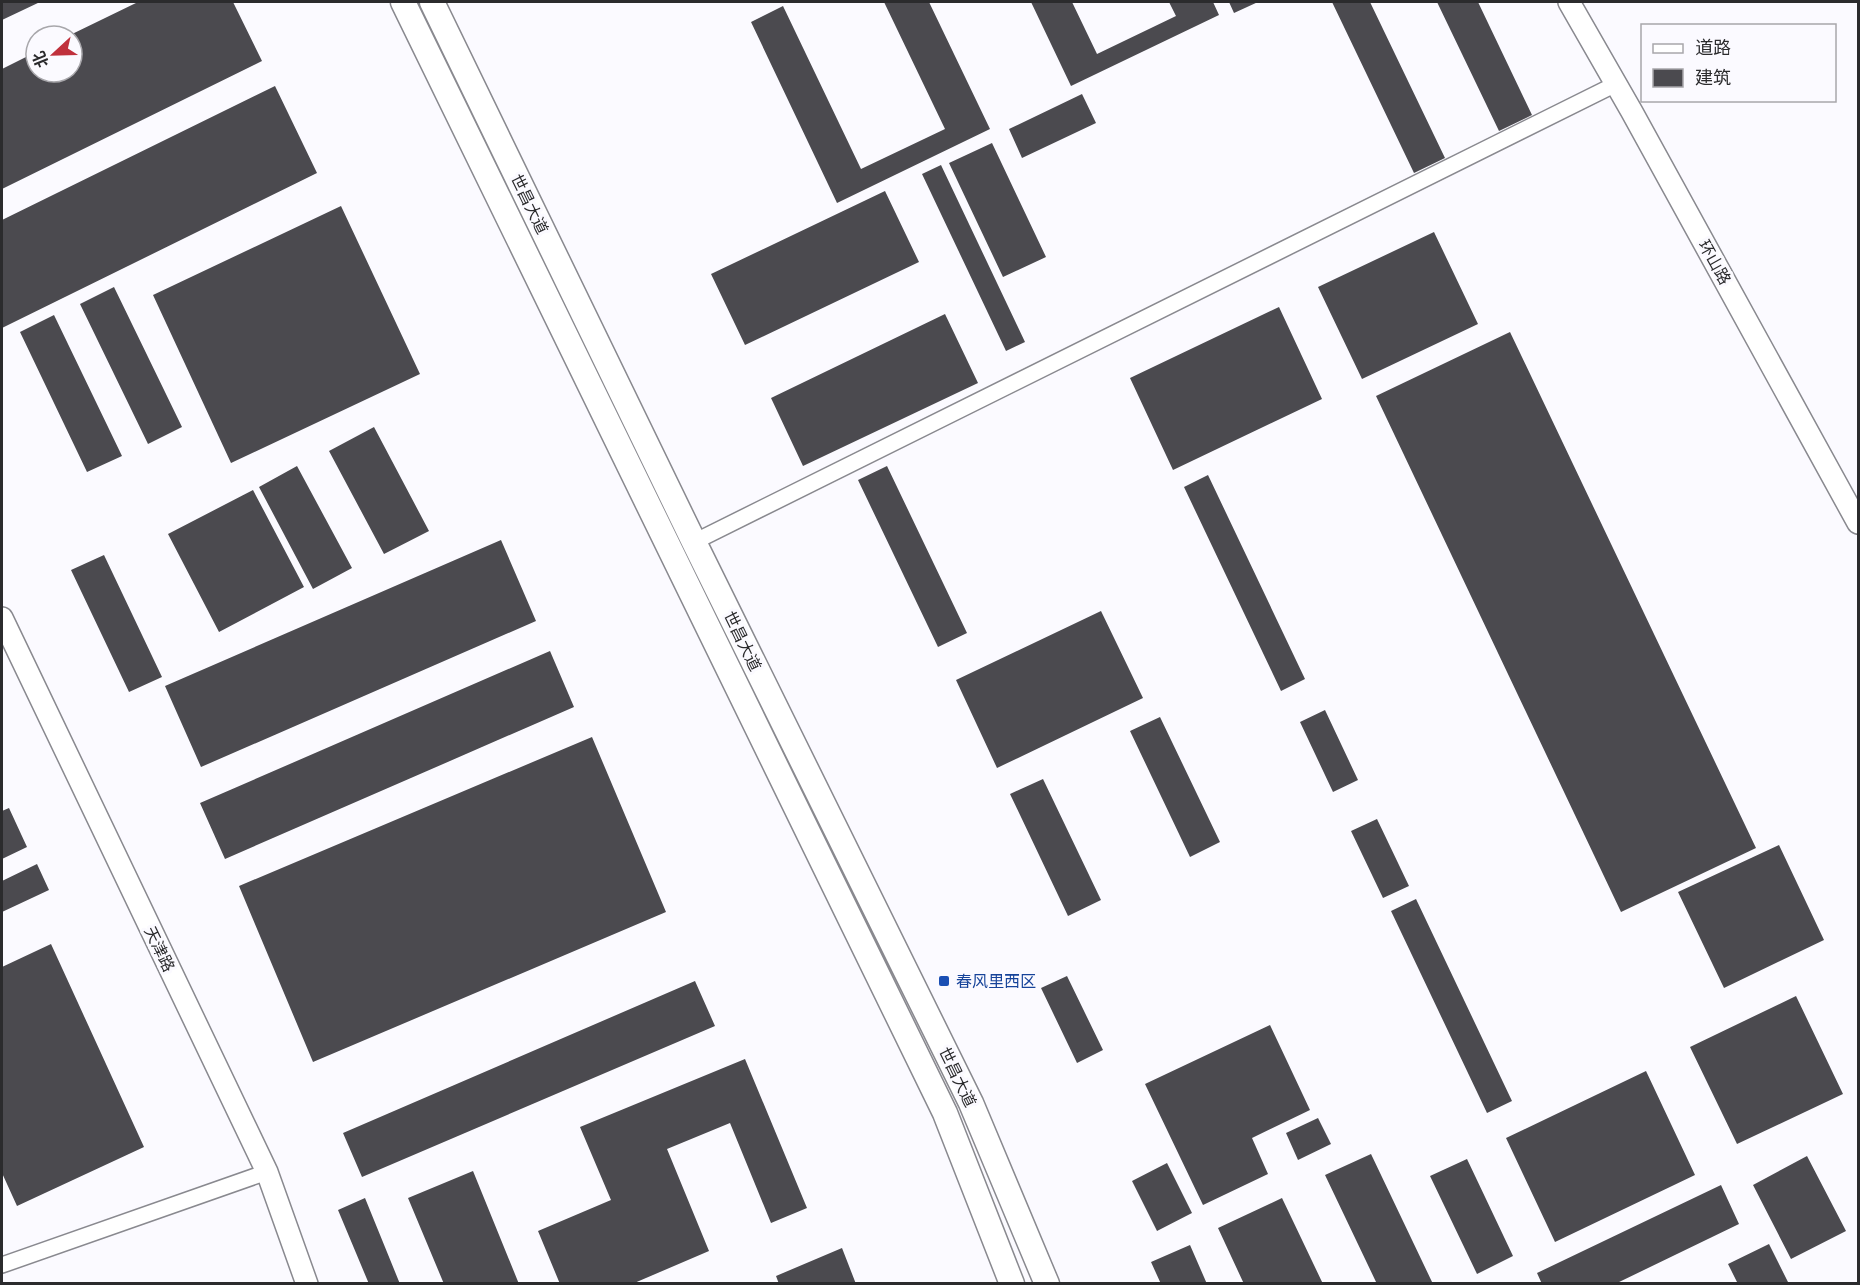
<svg xmlns="http://www.w3.org/2000/svg" width="1860" height="1285" font-family="Figtree,'Noto Sans SC',sans-serif">
<style>
.building{fill:#4b4a4f}
.lines{fill:none;stroke-linecap:round;stroke-linejoin:round}
.minor-casing{stroke:#89898f;stroke-width:18}
.secondary-casing{stroke:#89898f;stroke-width:24}
.primary-casing{stroke:#89898f;stroke-width:27}
.minor{stroke:#fff;stroke-width:15}
.secondary{stroke:#fff;stroke-width:21}
.primary{stroke:#fff;stroke-width:24}
.transit-dot{fill:#1a4fb4;stroke:#fbfaff;stroke-width:2}
.labels{text-anchor:middle;stroke-width:6;stroke-linejoin:round;paint-order:stroke}
.street-label{font-size:16px;fill:#2b2b2d;stroke:#fbfaff}
.transit-label{font-size:16px;fill:#164399;stroke:#fbfaff;text-anchor:start}
</style>
<rect width="100%" height="100%" fill="#fbfaff"/>
<!-- building -->
<path class="building" d="M 2,2 L 40,2 L 2,20 Z
M 138,2 L 233,2 L 262,61 L 2,189 L 2,69 L 36,52 L 36,72 L 72,72 L 72,36 L 68,36 Z
M 884,2 L 929,2 L 990,129 L 837,203 L 751,22 L 783,6 L 861,169 L 945,129 Z
M 1031,2 L 1072,2 L 1097,54 L 1176,16 L 1169,2 L 1213,2 L 1219,15 L 1071,86 Z
M 1229,2 L 1258,2 L 1234,13 Z
M 1332,2 L 1370,2 L 1445,158 L 1414,173 Z
M 1437,2 L 1478,2 L 1532,115 L 1499,131 Z
M 275,86 L 317,173 L 2,328 L 2,220 Z
M 1082,94 L 1096,123 L 1022,158 L 1009,129 Z
M 992,143 L 1046,257 L 1003,277 L 949,163 Z
M 941,165 L 1025,342 L 1006,351 L 922,174 Z
M 885,191 L 919,262 L 745,345 L 711,274 Z
M 341,206 L 420,374 L 231,463 L 153,295 Z
M 1434,232 L 1478,324 L 1362,379 L 1318,287 Z
M 114,287 L 182,427 L 148,444 L 80,304 Z
M 1279,307 L 1322,399 L 1173,470 L 1130,378 Z
M 945,314 L 978,383 L 803,466 L 771,398 Z
M 54,315 L 122,456 L 87,472 L 20,332 Z
M 1510,332 L 1756,848 L 1621,912 L 1376,396 Z
M 374,427 L 429,531 L 384,554 L 329,451 Z
M 297,466 L 352,568 L 313,589 L 259,487 Z
M 887,466 L 967,633 L 938,647 L 858,480 Z
M 1208,475 L 1305,679 L 1281,691 L 1184,487 Z
M 253,490 L 304,587 L 219,632 L 168,534 Z
M 501,540 L 536,621 L 201,767 L 165,686 Z
M 104,555 L 162,677 L 129,692 L 71,570 Z
M 1101,611 L 1143,698 L 997,768 L 956,680 Z
M 550,651 L 574,707 L 225,859 L 200,803 Z
M 1325,710 L 1358,780 L 1333,792 L 1300,722 Z
M 1160,717 L 1220,842 L 1190,857 L 1130,731 Z
M 592,737 L 666,912 L 313,1062 L 239,886 Z
M 1043,779 L 1101,900 L 1068,916 L 1010,794 Z
M 9,808 L 27,847 L 2,859 L 2,811 Z
M 1377,819 L 1409,886 L 1383,898 L 1351,831 Z
M 1779,845 L 1824,940 L 1724,988 L 1678,892 Z
M 37,864 L 49,890 L 2,912 L 2,881 Z
M 1416,899 L 1512,1101 L 1487,1113 L 1391,911 Z
M 51,944 L 144,1147 L 17,1206 L 2,1173 L 2,967 Z
M 1067,976 L 1103,1050 L 1077,1063 L 1041,988 Z
M 695,981 L 715,1026 L 362,1177 L 343,1133 Z
M 1796,996 L 1843,1094 L 1737,1144 L 1690,1047 Z
M 1270,1025 L 1310,1110 L 1252,1138 L 1268,1174 L 1203,1205 L 1145,1084 Z
M 745,1059 L 807,1208 L 771,1223 L 730,1123 L 667,1149 L 709,1251 L 632,1284 L 560,1284 L 538,1231 L 611,1200 L 580,1127 Z
M 1646,1071 L 1695,1175 L 1555,1242 L 1506,1138 Z
M 1318,1118 L 1331,1144 L 1298,1160 L 1286,1133 Z
M 1371,1154 L 1433,1284 L 1377,1284 L 1325,1175 Z
M 1807,1156 L 1846,1231 L 1791,1259 L 1753,1185 Z
M 1467,1159 L 1513,1256 L 1477,1274 L 1430,1176 Z
M 1167,1163 L 1192,1213 L 1157,1231 L 1132,1181 Z
M 473,1171 L 519,1284 L 444,1284 L 408,1198 Z
M 1721,1185 L 1739,1224 L 1615,1284 L 1542,1284 L 1537,1273 Z
M 365,1198 L 400,1284 L 369,1284 L 338,1210 Z
M 1282,1198 L 1323,1284 L 1244,1284 L 1218,1228 Z
M 1769,1244 L 1789,1284 L 1738,1284 L 1728,1264 Z
M 1190,1245 L 1207,1284 L 1161,1284 L 1151,1262 Z
M 842,1248 L 856,1284 L 779,1284 L 776,1276 Z"/>
<g class="lines">
<defs>
<path id="minor" d="M 694,542 L 1616,84
M 2,1265 L 267,1172"/>
<path id="secondary" d="M 1569,2 L 1632,112 L 1858,523
M 2,618 L 267,1172 L 307,1284"/>
<path id="primary" d="M 403,2 L 945,1113 L 1012,1284
M 432,2 L 694,542 L 971,1103 L 1047,1284"/>
</defs>
<!-- minor casing -->
<use href="#minor" class="minor-casing"/>
<!-- secondary casing -->
<use href="#secondary" class="secondary-casing"/>
<!-- primary casing -->
<use href="#primary" class="primary-casing"/>
<!-- minor -->
<use href="#minor" class="minor"/>
<!-- secondary -->
<use href="#secondary" class="secondary"/>
<!-- primary -->
<use href="#primary" class="primary"/>
</g>
<!-- markers -->
<rect class="transit-dot" x="938" y="975" width="12" height="12" rx="3"/>
<g class="labels">
<!-- street labels -->
<g class="street-label">
<text transform="translate(530 204) rotate(64)" y="6">世昌大道</text>
<text transform="translate(1715 262) rotate(61)" y="6">环山路</text>
<text transform="translate(743 641) rotate(64)" y="6">世昌大道</text>
<text transform="translate(160 949) rotate(64)" y="6">天津路</text>
<text transform="translate(958 1077) rotate(64)" y="6">世昌大道</text>
</g>
<!-- transit labels -->
<g class="transit-label">
<text x="956" y="987">春风里西区</text>
</g>
</g>
<!-- border -->
<rect width="1860" height="1285" fill="none" stroke="#2b2b2d" stroke-width="6"/>
<!-- legend -->
<rect x="1641" y="24" width="195" height="78" fill="#fbfaff" stroke="#a8a7ab" stroke-width="1.5"/>
<rect x="1653" y="44" width="30" height="9" fill="#ffffff" stroke="#a8a7ab" stroke-width="1.5"/>
<text x="1695" y="54" font-size="18" fill="#2b2b2d">道路</text>
<rect x="1653" y="69" width="30" height="18" fill="#4b4a4f" stroke="#a8a7ab" stroke-width="1.5"/>
<text x="1695" y="84" font-size="18" fill="#2b2b2d">建筑</text>
<!-- north arrow -->
<g transform="translate(54 54) rotate(248)"><circle r="28" fill="#fbfaff" stroke="#a8a7ab" stroke-width="1.5"/>
<path d="M0-4.5L10 22L0 15L-10 22Z" fill="#c0303c"/>
<text y="-9" font-size="16" font-weight="bold" text-anchor="middle" fill="#2b2b2d">北</text>
</g>
</svg>
